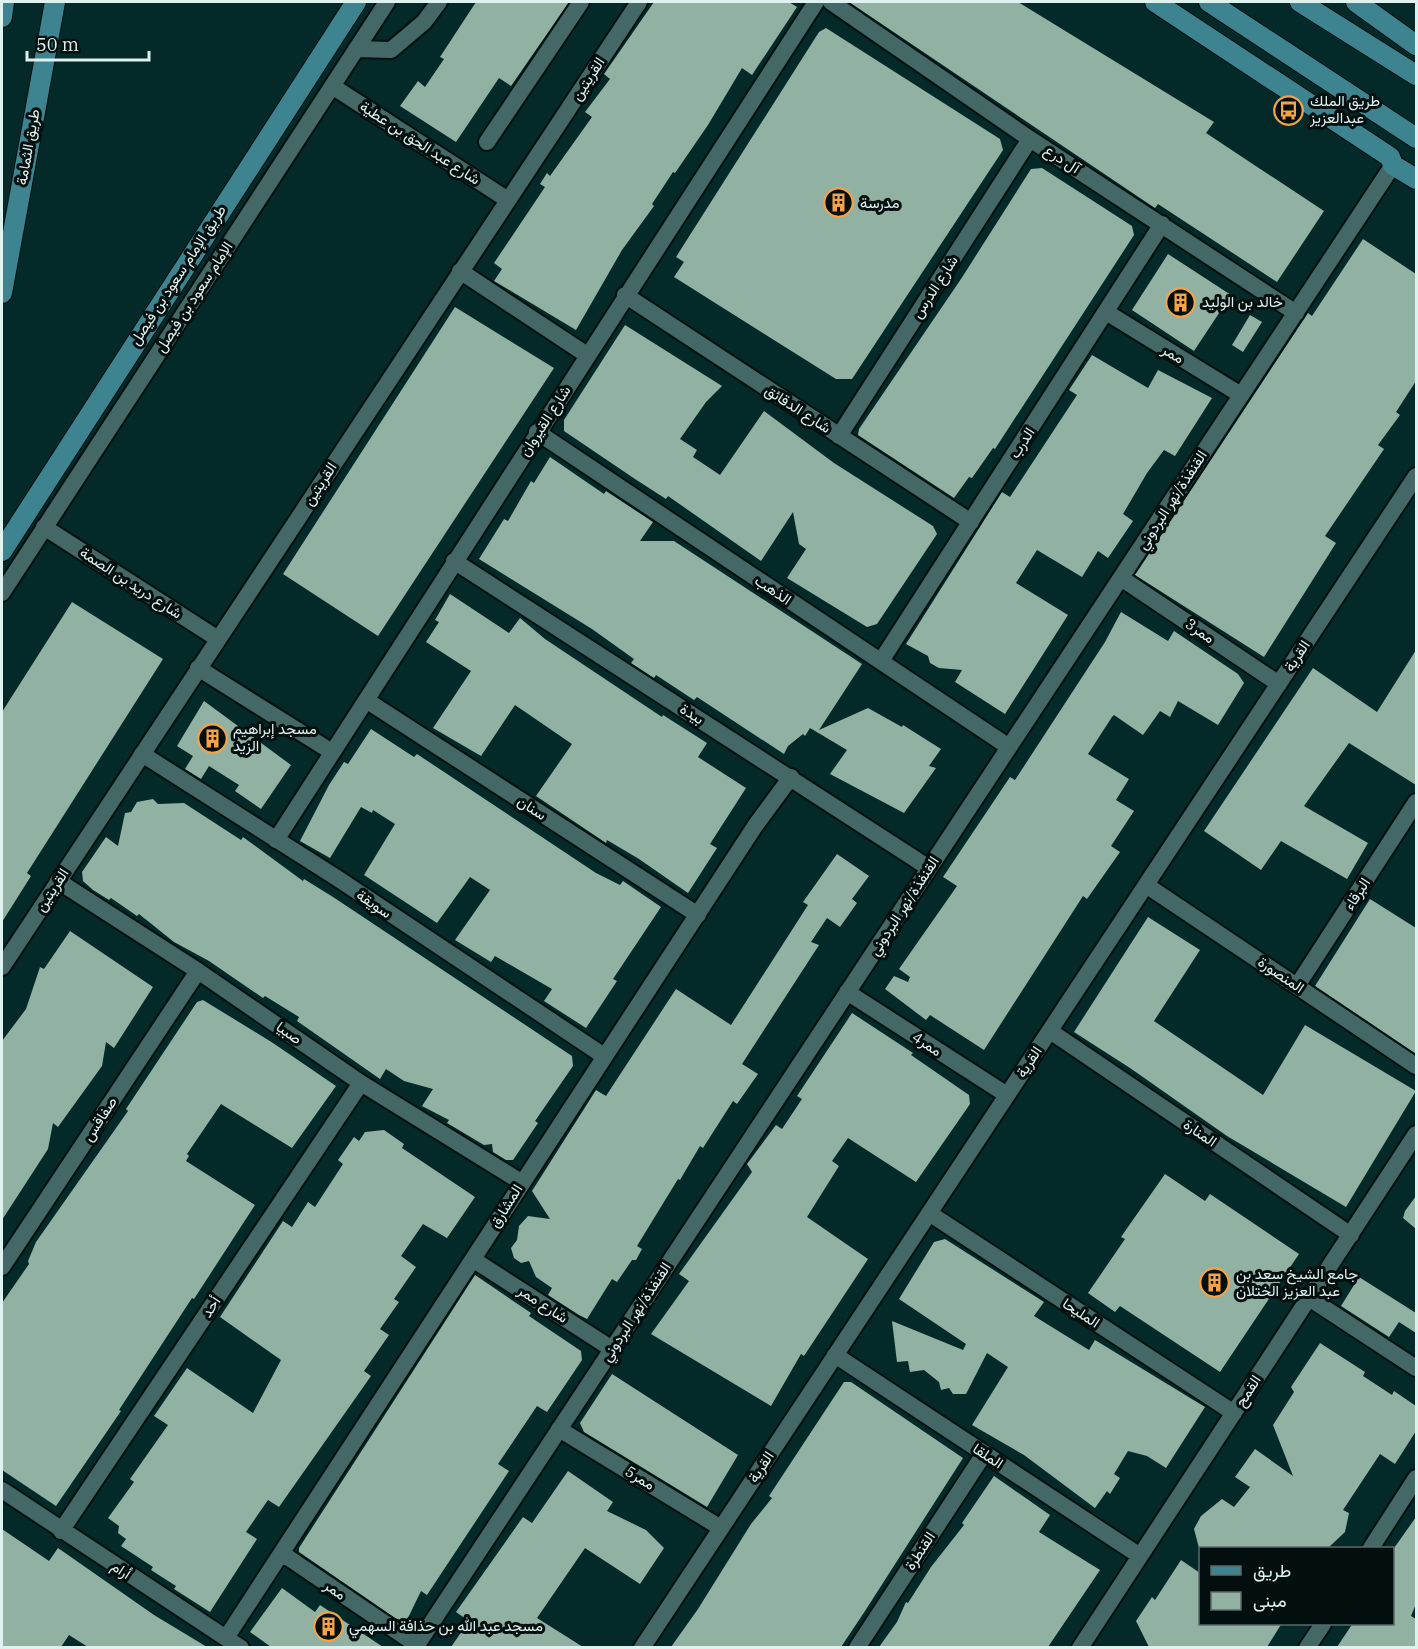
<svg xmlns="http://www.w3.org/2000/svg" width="1418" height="1649" font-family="'IBM Plex Serif',Vazirmatn,serif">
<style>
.building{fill:#91b2a3}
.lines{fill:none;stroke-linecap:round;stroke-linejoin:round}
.minor-casing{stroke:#001110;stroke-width:20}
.major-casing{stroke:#001110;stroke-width:22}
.minor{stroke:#446866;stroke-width:16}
.major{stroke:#3e8490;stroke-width:20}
.labels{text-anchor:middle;stroke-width:6;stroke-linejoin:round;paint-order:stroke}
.street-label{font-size:15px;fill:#def2f0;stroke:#030f0f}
.poi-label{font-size:15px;fill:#def2f0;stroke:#030f0f;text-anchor:start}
</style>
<rect width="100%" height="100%" fill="#032928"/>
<!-- building -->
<path class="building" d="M 476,2 L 569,2 L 511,86 L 499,78 L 456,142 L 400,106 L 418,81 L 425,87 L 444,59 L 440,57 Z
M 654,2 L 789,2 L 797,7 L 752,75 L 742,68 L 708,125 L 675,173 L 673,172 L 652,204 L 654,206 L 622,250 L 576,330 L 494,281 L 502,269 L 494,263 L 545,187 L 540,184 L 547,173 L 550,176 L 592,117 L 585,112 L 610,79 L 604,74 Z
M 849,2 L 1018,2 L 1214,122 L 1206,133 L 1324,211 L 1277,282 L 1158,204 L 1155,208 L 1140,198 Z
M 826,28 L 1000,139 L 1003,150 L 852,379 L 836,379 L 674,277 L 684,262 L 676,257 L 819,32 Z
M 1042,168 L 1132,226 L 1134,235 L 995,449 L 993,448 L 972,478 L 969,477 L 954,498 L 858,435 L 859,429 L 961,279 L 1031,169 Z
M 1363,239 L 1416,274 L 1416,381 L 1396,412 L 1400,415 L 1378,445 L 1384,449 L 1325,536 L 1336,543 L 1264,657 L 1135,575 L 1308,313 L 1312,316 Z
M 1168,254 L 1231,295 L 1194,351 L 1132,310 Z
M 455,307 L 554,368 L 378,636 L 283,574 Z
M 1250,315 L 1262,322 L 1243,352 L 1232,345 Z
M 625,325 L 722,386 L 706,402 L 680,439 L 697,450 L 693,457 L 720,475 L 764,411 L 834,463 L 933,526 L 937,534 L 877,624 L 867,627 L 787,578 L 806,549 L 799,544 L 793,512 L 761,561 L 668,496 L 666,499 L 635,479 L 564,431 L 564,420 Z
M 1092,355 L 1148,388 L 1158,370 L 1212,398 L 1175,456 L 1164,450 L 1147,473 L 1123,514 L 1133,521 L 1108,558 L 1098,551 L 1082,577 L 1037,550 L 1016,583 L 1068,615 L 1005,714 L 955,682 L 962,670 L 939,668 L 930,663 L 928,656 L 906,644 L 1002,492 L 1010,497 L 1077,395 L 1069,390 Z
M 550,457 L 604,494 L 606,491 L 653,522 L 640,541 L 674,541 L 862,664 L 819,730 L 868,708 L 902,727 L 903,725 L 941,749 L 929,766 L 936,768 L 904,813 L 830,774 L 847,750 L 810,728 L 805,736 L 803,734 L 788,746 L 784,754 L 697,697 L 694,700 L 656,675 L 654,678 L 631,663 L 634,659 L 592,629 L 479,559 L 504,519 L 508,521 L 531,481 L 534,483 Z
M 450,594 L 509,633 L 520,618 L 545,639 L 662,717 L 663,715 L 707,743 L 698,757 L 746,788 L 710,844 L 717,848 L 688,893 L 639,859 L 607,840 L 606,843 L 536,796 L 572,744 L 515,705 L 481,756 L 433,728 L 471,671 L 426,642 L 439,622 L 435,620 Z
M 72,602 L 163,659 L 27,873 L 31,876 L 2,922 L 2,712 Z
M 1121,612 L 1168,641 L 1174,631 L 1238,674 L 1244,683 L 1218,725 L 1178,701 L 1170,717 L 1160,711 L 1143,735 L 1114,715 L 1112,717 L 1088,754 L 1129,779 L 1116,800 L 1134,811 L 1111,846 L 1120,852 L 1087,899 L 1083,896 L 984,1050 L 930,1015 L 926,1020 L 885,989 L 894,976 L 908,982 L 910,977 L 899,969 L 957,886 L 943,877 L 1010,777 L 1015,780 L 1105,642 Z
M 1416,650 L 1416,785 L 1349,743 L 1304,806 L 1368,843 L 1347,879 L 1281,841 L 1261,870 L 1204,831 L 1313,668 L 1377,712 Z
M 204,701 L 291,765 L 261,809 L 235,791 L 239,785 L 209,766 L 201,779 L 185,769 L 193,756 L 177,746 Z
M 371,729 L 414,757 L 417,754 L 596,873 L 620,885 L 623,881 L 661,907 L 613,979 L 617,981 L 586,1028 L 544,1001 L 552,989 L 495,956 L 491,962 L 455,940 L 490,890 L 470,877 L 437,923 L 364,875 L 395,824 L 373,810 L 372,813 L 361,807 L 330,858 L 300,841 L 329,785 L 344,762 L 348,764 Z
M 153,799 L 158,804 L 184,803 L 241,840 L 243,837 L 303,881 L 304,879 L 333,897 L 572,1056 L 573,1066 L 535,1121 L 538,1123 L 513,1160 L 506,1160 L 493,1152 L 492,1144 L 484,1145 L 447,1123 L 449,1120 L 422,1106 L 433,1089 L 404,1081 L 386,1069 L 380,1079 L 297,1021 L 299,1017 L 265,996 L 263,998 L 209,961 L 174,942 L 139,914 L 137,916 L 111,898 L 109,900 L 93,890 L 83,881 L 82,872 L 106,837 L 118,846 L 125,813 L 131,812 L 137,802 Z
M 837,854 L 869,876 L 852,899 L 857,903 L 840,927 L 827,918 L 811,942 L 819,945 L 742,1064 L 758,1074 L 737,1104 L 733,1101 L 703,1148 L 700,1146 L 680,1180 L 678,1179 L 637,1246 L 642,1249 L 636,1260 L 632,1260 L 617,1282 L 612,1279 L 587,1319 L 579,1315 L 548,1295 L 552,1288 L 536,1277 L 529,1261 L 521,1263 L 514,1258 L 511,1248 L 517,1240 L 519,1226 L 528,1216 L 550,1219 L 532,1191 L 596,1090 L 606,1096 L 676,989 L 731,1025 L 808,905 L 803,902 Z
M 1370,899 L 1416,928 L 1416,1054 L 1315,986 Z
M 1148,917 L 1200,950 L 1154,1021 L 1263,1095 L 1305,1025 L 1416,1091 L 1346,1207 L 1227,1136 L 1130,1068 L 1074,1032 Z
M 70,931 L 153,987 L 114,1048 L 106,1042 L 102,1066 L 58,1127 L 53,1123 L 48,1149 L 2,1220 L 2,1041 L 26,1009 L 40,967 L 44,969 Z
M 203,1000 L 273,1043 L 336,1086 L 292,1148 L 221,1104 L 187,1154 L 189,1156 L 186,1161 L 255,1205 L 194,1299 L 192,1298 L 119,1410 L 121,1411 L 56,1506 L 2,1470 L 2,1303 L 29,1264 L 28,1261 L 36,1242 L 128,1111 L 126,1109 L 197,1002 Z
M 852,1013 L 913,1053 L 911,1055 L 969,1095 L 970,1104 L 916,1182 L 848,1138 L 832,1161 L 839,1166 L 807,1217 L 868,1259 L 804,1356 L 801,1354 L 771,1406 L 651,1334 L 689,1281 L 679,1274 L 752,1172 L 747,1164 L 776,1125 L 782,1129 L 802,1099 L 797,1096 Z
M 384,1130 L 404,1144 L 402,1148 L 475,1197 L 447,1238 L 423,1224 L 401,1256 L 416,1267 L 394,1299 L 399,1302 L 380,1329 L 389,1335 L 364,1371 L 371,1376 L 279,1507 L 268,1500 L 246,1532 L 257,1539 L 210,1612 L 174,1589 L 176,1586 L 151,1570 L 153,1567 L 121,1546 L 126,1539 L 118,1533 L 119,1526 L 108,1518 L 134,1482 L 130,1479 L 168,1425 L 154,1416 L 187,1368 L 253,1413 L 281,1360 L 220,1317 L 283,1221 L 292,1227 L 308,1202 L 315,1207 L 343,1164 L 338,1160 L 354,1137 L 359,1141 L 365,1132 Z
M 1165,1174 L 1205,1201 L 1210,1194 L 1299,1254 L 1220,1372 L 1120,1306 L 1115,1312 L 1088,1293 L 1125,1239 L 1121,1237 Z
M 1416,1196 L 1416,1229 L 1403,1218 L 1405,1211 Z
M 945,1239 L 1044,1302 L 1034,1316 L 1089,1350 L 1095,1340 L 1205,1407 L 1166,1468 L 1147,1456 L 1128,1451 L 1114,1474 L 1120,1478 L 1110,1494 L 1107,1491 L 1095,1508 L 1024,1455 L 972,1425 L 1008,1367 L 987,1353 L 966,1394 L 953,1394 L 949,1388 L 941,1390 L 939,1382 L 924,1370 L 910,1372 L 908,1361 L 897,1362 L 892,1321 L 963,1350 L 966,1344 L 899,1299 L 934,1242 Z
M 475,1275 L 531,1313 L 529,1316 L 581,1351 L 582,1360 L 547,1412 L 537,1406 L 498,1464 L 509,1471 L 427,1595 L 421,1591 L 406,1622 L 395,1618 L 299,1552 L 299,1548 Z
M 1359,1277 L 1416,1313 L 1416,1333 L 1399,1322 L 1389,1337 L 1341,1306 Z
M 1320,1343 L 1365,1372 L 1363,1376 L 1392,1395 L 1394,1391 L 1416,1406 L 1416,1431 L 1395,1464 L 1380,1454 L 1343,1510 L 1349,1513 L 1345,1532 L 1328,1548 L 1199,1548 L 1194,1529 L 1201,1516 L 1222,1499 L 1234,1507 L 1250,1487 L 1235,1477 L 1255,1449 L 1293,1476 L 1273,1425 L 1294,1392 L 1291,1387 Z
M 612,1374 L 738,1455 L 707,1507 L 584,1432 L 580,1423 Z
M 844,1382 L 851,1382 L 963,1458 L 865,1611 L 841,1647 L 671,1647 L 698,1609 L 751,1524 L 772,1498 L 769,1496 Z
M 568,1471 L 613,1502 L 607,1511 L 646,1530 L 664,1548 L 640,1584 L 585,1548 L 537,1618 L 583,1647 L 451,1647 L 469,1621 L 456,1612 L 523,1517 L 532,1523 Z
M 994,1476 L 1050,1515 L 1039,1532 L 1100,1570 L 1048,1647 L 879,1647 L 897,1622 L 906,1602 L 908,1603 L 931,1567 L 964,1525 L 962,1523 Z
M 1416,1517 L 1416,1604 L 1411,1616 L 1416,1619 L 1416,1647 L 1337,1647 L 1353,1623 L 1392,1623 L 1392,1551 Z
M 2,1529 L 49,1561 L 58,1548 L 154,1615 L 207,1647 L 88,1647 L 69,1635 L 61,1647 L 2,1647 Z
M 1181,1560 L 1200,1573 L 1200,1623 L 1282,1623 L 1267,1647 L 1149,1647 L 1136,1621 L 1152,1597 L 1155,1600 Z
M 282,1588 L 315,1612 L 320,1605 L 383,1647 L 271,1647 L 250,1632 Z"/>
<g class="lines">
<defs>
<path id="minor" d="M 831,2 L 1030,139 L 1296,313
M 356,49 L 391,50 L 424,22 L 439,2
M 332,86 L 508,200
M 487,142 L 581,2
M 460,271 L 587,355
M 625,295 L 971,522
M 1106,312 L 1241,395
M 537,432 L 1009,747
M 839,436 L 1030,139
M 44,527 L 218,639
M 454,561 L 929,868
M 1121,578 L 1279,684
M 2,593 L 387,2
M 881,661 L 1162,224
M 198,668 L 332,752
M 366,700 L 698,915
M 142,754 L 337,878 L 604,1056
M 276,840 L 816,2
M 58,881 L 198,971 L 361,1083 L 521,1182
M 1146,885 L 1416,1066
M 2,967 L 639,2
M 1297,986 L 1416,802
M 847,992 L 1007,1095
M 1050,1031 L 1351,1235
M 929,1213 L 1234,1413
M 474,1260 L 612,1349
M 2,1267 L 198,971
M 1309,1298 L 1416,1368
M 835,1355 L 1140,1556
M 559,1429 L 721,1528
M 2,1490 L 241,1648
M 61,1531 L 361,1083
M 1371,1548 L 1416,1478
M 283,1554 L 417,1645
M 226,1638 L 755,826 L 791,777
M 415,1648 L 1393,165
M 642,1648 L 1416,476
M 857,1648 L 984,1454
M 1080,1648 L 1416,1134
M 1307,1648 L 1323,1624"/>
<path id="major" d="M 1155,2 L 1390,157 L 1393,165 L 1416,179
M 1209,2 L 1416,138
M 1300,2 L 1416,75
M 1356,2 L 1416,45
M 2,17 L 4,2
M 2,293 L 55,2
M 2,551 L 356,2"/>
</defs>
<!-- minor casing -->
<use href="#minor" class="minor-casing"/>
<!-- major casing -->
<use href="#major" class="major-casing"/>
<!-- minor -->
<use href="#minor" class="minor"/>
<!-- major -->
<use href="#major" class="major"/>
</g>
<!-- icons -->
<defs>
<symbol id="bus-ring" viewBox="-11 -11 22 22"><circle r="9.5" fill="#030f0f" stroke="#f6a247" stroke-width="1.5"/><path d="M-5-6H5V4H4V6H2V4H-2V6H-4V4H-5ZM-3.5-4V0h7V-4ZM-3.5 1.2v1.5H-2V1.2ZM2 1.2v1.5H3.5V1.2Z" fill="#f6a247"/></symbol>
<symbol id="building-ring" viewBox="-11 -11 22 22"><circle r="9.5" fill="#030f0f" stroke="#f6a247" stroke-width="1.5"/><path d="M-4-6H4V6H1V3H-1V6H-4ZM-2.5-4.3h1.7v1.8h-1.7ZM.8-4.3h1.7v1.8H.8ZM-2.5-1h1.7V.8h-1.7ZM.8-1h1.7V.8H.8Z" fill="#f6a247"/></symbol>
</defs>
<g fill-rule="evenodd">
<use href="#bus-ring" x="1272" y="94" width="33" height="33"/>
<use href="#building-ring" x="822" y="186" width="33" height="33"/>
<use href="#building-ring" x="1164" y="286" width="33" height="33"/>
<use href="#building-ring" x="196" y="722" width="33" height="33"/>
<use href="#building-ring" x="1198" y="1266" width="33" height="33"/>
<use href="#building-ring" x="312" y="1610" width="33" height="33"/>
</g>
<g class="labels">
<!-- street labels -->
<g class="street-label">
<text transform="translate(588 79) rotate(-57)" y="5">القريتين</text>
<text transform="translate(420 143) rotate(33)" y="5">شارع عبد الحق بن عطية</text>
<text transform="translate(28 147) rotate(-80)" y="5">طريق الثمامة</text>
<text transform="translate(1062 159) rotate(33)" y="5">آل درع</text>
<text transform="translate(178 275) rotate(-57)" y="5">طريق الإمام سعود بن فيصل</text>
<text transform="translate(935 287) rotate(-57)" y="5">شارع الدرس</text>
<text transform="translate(194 297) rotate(-57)" y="5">الإمام سعود بن فيصل</text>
<text transform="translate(1173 354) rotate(31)" y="5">ممر</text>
<text transform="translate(798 409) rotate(33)" y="5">شارع الدقائق</text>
<text transform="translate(545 421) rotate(-57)" y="5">شارع القيروان</text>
<text transform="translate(1022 443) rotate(-57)" y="5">الدرب</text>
<text transform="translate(320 484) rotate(-57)" y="5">القريتين</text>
<text transform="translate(1172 500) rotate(-57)" y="5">القنفذة/نهر البردوني</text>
<text transform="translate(131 583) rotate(33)" y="5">شارع دريد بن الصمة</text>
<text transform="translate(773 590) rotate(34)" y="5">الذهب</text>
<text transform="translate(1200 631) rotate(34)" y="5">ممر3</text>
<text transform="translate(1297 656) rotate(-57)" y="5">القرية</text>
<text transform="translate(692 714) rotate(33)" y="5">بيدة</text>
<text transform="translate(532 808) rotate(33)" y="5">سنان</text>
<text transform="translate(52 890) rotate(-57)" y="5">القريتين</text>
<text transform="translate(1357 894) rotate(-57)" y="5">البرقاء</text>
<text transform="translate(374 904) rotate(34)" y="5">سويقة</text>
<text transform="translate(904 906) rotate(-57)" y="5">القنفذة/نهر البردوني</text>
<text transform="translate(1281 975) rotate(34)" y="5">المنصورة</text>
<text transform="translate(289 1033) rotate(35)" y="5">صبيا</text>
<text transform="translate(927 1044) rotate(33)" y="5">ممر4</text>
<text transform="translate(1029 1062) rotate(-57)" y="5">القرية</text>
<text transform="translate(100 1119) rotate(-57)" y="5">صفاقس</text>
<text transform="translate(1200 1133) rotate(34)" y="5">المنارة</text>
<text transform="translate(506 1206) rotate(-58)" y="5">المشارق</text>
<text transform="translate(543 1304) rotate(33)" y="5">شارع ممر</text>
<text transform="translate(211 1307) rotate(-56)" y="5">أحد</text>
<text transform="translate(636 1312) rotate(-57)" y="5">القنفذة/نهر البردوني</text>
<text transform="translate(1081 1313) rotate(33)" y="5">المليحا</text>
<text transform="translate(1248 1391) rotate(-57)" y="5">القمح</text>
<text transform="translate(988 1456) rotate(33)" y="5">الملقا</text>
<text transform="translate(761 1467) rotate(-57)" y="5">القرية</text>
<text transform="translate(640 1478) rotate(32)" y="5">ممر5</text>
<text transform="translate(920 1551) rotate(-57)" y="5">القنطرة</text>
<text transform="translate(121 1570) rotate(33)" y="5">أرام</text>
<text transform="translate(335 1590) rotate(35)" y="5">ممر</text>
</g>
<!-- poi labels -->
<g class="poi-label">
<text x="1310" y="106">طريق الملك<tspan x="1310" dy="17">عبدالعزيز</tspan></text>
<text x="860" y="208">مدرسة</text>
<text x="1202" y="307">خالد بن الوليد</text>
<text x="233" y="734">مسجد إبراهيم<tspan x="233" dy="17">الزيد</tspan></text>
<text x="1236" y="1279">جامع الشيخ سعد بن<tspan x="1236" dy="17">عبد العزيز الختلان</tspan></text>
<text x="349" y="1631">مسجد عبد الله بن حذافة السهمي</text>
</g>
</g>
<!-- border -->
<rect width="1418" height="1649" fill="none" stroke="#def2f0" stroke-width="6"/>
<!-- legend -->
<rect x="1199" y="1547" width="195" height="78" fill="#030f0f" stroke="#5b6a69" stroke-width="1.5"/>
<rect x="1211" y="1566" width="30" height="9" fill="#3e8490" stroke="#5b6a69" stroke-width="1.5"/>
<text x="1253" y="1577" font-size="18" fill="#def2f0">طريق</text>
<rect x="1211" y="1592" width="30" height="18" fill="#91b2a3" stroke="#5b6a69" stroke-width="1.5"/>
<text x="1253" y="1607" font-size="18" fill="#def2f0">مبنى</text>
<!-- scale -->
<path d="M27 51v9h122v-9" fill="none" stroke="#def2f0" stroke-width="3"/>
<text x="36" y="51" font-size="18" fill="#def2f0" stroke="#030f0f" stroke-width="4.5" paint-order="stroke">50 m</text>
</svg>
